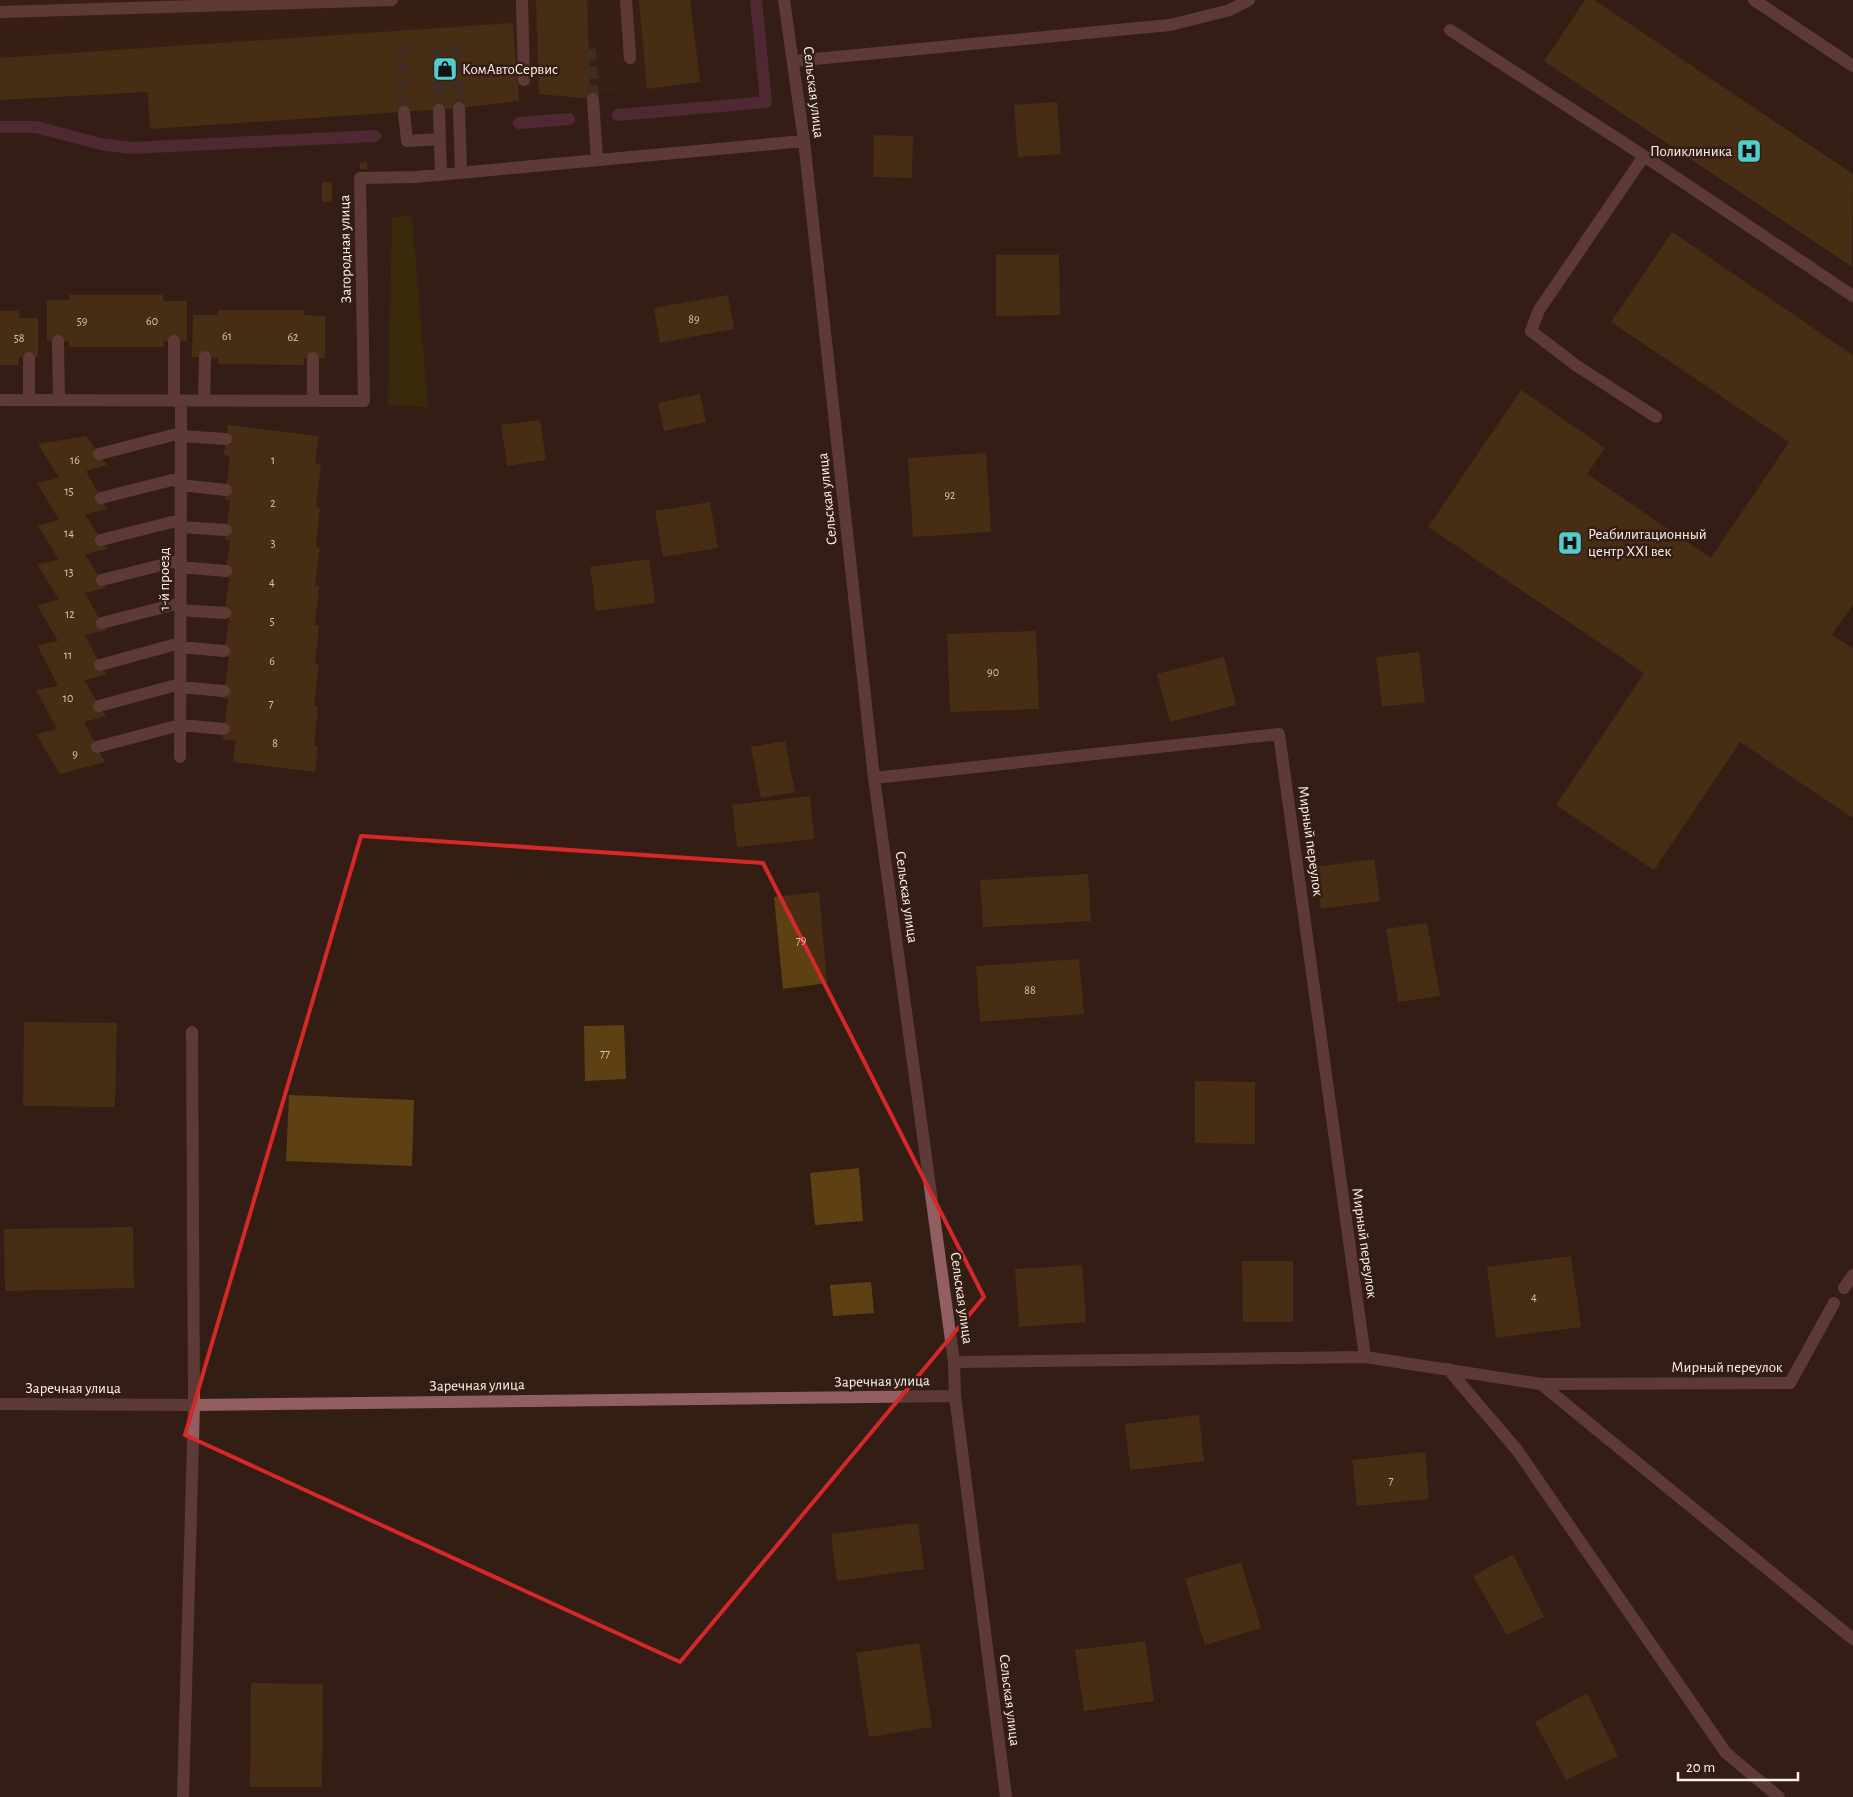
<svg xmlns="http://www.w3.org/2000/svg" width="1853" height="1797" font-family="'Alegreya Sans',sans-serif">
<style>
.built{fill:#3f2316}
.green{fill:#3f3a02}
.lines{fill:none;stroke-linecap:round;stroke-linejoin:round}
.stream{stroke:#713858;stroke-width:12}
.building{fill:#5e4113}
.minor-tunnel{stroke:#513e34;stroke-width:12;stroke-dasharray:12 6;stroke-linecap:butt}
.minor{stroke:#925e61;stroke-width:12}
.marked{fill:none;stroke:#d62828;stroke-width:4;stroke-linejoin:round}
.labels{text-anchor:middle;stroke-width:5;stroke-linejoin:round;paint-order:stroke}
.number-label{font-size:12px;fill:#d6c6b6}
.poi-label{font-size:15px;fill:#fef2ec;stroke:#331e14;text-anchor:start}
.street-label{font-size:15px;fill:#fef2ec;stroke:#331e14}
</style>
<rect width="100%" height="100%" fill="#331e14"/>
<!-- built -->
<path class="built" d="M 0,0 L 690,0 L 700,82 L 647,89 L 590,93 L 593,99 L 539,94 L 519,101 L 459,108 L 150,129 L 147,92 L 0,100 Z"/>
<!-- green -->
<path class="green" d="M 412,216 L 428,407 L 388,405 L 392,217 Z"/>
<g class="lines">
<!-- stream -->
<path class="stream" d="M 618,115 L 766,102 L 756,0
M 519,123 L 569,119
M 0,127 L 36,127 L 101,144 L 130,148 L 375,136"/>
</g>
<!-- building -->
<path class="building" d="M 536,0 L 587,0 L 590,93 L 593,99 L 539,94 Z
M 639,0 L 690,0 L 700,82 L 647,89 Z
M 1585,0 L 1594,0 L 1853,174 L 1852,267 L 1544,61 Z
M 513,23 L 519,101 L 459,108 L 150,129 L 148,92 L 0,100 L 0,58 Z
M 1057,102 L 1061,154 L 1018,157 L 1014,105 Z
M 874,135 L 913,136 L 912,178 L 873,177 Z
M 367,162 L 367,169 L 360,169 L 360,163 Z
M 322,182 L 332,182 L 332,202 L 322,202 Z
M 1672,232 L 1853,355 L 1853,604 L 1832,635 L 1853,648 L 1853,818 L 1740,742 L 1654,870 L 1556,805 L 1644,673 L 1428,527 L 1521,390 L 1605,448 L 1587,474 L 1711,558 L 1789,442 L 1611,322 Z
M 996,255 L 1059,255 L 1060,315 L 996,316 Z
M 69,295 L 163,295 L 163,301 L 187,301 L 187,341 L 163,341 L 164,347 L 69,347 L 69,341 L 47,341 L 47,300 L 69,300 Z
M 728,295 L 734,329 L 660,343 L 654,308 Z
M 218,310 L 305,310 L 304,315 L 325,316 L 325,358 L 304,358 L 304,365 L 218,364 L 218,358 L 192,357 L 193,315 L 218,315 Z
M 0,311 L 19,311 L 19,318 L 38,318 L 38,357 L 19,357 L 19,365 L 0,365 Z
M 700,394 L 706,422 L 664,431 L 658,403 Z
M 540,420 L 546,460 L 507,466 L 501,425 Z
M 228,425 L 319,436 L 315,464 L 321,465 L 316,507 L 320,508 L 316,547 L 320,548 L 315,585 L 319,586 L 315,625 L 319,625 L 315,664 L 319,665 L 314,706 L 318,707 L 314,746 L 318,747 L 315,772 L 233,762 L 236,741 L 223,739 L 228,699 L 223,698 L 229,657 L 224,656 L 229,617 L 224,617 L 229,578 L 225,577 L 230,540 L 225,539 L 230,500 L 225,499 L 230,456 L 224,455 Z
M 86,436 L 107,465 L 86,471 L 107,509 L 85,514 L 107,549 L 85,554 L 106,588 L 85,593 L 106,631 L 85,635 L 106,675 L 84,680 L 106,716 L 84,722 L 105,762 L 60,774 L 36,734 L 57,729 L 36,690 L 58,686 L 37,645 L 58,641 L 37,605 L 59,600 L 37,564 L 59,560 L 38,526 L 59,520 L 37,483 L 59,478 L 38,444 Z
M 986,453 L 991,532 L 913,537 L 908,458 Z
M 710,502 L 718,548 L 663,557 L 655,511 Z
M 649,559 L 655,603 L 596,611 L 590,567 Z
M 1036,631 L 1039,709 L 950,712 L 947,634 Z
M 1419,652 L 1425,702 L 1382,707 L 1376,657 Z
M 1224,657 L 1236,705 L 1170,722 L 1157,674 Z
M 785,741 L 795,792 L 761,798 L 751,747 Z
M 810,796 L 814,839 L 737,847 L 732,805 Z
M 1374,859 L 1380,901 L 1321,909 L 1315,867 Z
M 1088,874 L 1091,921 L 983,927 L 980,880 Z
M 819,892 L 827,983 L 783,989 L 774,897 Z
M 1427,923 L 1440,996 L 1398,1002 L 1386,929 Z
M 1079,959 L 1084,1014 L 980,1022 L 976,966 Z
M 24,1022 L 117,1023 L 115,1107 L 23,1106 Z
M 624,1025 L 626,1079 L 585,1081 L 584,1026 Z
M 1195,1081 L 1255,1082 L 1255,1144 L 1195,1143 Z
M 289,1095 L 414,1100 L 412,1166 L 286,1161 Z
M 859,1168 L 863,1221 L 815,1225 L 810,1173 Z
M 133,1227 L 134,1288 L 5,1291 L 4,1229 Z
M 1571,1256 L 1581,1327 L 1496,1338 L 1487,1267 Z
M 1242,1261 L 1293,1261 L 1293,1322 L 1243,1322 Z
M 1082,1265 L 1086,1322 L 1019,1327 L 1015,1269 Z
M 871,1282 L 874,1313 L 833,1316 L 830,1285 Z
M 1199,1415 L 1204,1461 L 1130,1470 L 1125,1424 Z
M 1425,1452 L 1429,1499 L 1357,1506 L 1352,1460 Z
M 918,1523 L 924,1569 L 837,1581 L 831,1534 Z
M 1513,1554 L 1544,1617 L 1507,1635 L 1473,1576 Z
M 1241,1562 L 1261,1628 L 1205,1645 L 1185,1579 Z
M 1145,1641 L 1154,1701 L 1084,1711 L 1075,1650 Z
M 919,1643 L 932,1727 L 869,1737 L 856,1653 Z
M 251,1683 L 323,1684 L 322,1787 L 250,1787 Z
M 1587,1693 L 1618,1756 L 1566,1780 L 1535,1722 Z"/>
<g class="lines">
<!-- minor-tunnel -->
<path class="minor-tunnel" d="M 402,44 L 404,112
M 456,45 L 459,108
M 437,46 L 439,110
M 590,49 L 593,99"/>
<!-- minor -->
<path class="minor" d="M 522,0 L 524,80
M 626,0 L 630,58
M 784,0 L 804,141 L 874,778 L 954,1362 L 955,1396 L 1006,1797
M 1754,0 L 1853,66
M 0,12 L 392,0
M 1450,30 L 1644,156 L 1853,296
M 794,61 L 1170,25 L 1230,10 L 1249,0
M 593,99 L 597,160
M 459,108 L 461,173
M 439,110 L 441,175
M 404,112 L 407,141 L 440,139
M 1644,156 L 1539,310 L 1531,331 L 1577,366 L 1656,417
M 58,341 L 59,400
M 29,358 L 29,400
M 0,400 L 364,401 L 360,178 L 415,177 L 804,141
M 204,400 L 205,357
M 174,401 L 174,341
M 313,401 L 313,358
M 181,436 L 226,439
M 99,454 L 181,433
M 180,485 L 226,490
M 101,498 L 180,478
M 181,527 L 226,530
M 101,540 L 180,520
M 180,567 L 226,571
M 102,580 L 181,560
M 180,610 L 225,613
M 102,623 L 180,603
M 180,647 L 224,651
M 100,665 L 180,643
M 180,687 L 224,691
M 99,706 L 180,684
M 97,747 L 180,725 L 224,729
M 180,757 L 181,401
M 874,778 L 1279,734 L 1365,1357
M 1844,1288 L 1853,1275
M 954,1362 L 1365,1357 L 1541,1384 L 1790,1383 L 1834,1303
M 1448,1369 L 1517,1450 L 1726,1753 L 1779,1797
M 1541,1384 L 1853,1639
M 0,1404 L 194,1405 L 955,1396
M 183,1797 L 194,1405 L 192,1032"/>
</g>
<!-- marked area -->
<path d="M0 0H1853V1797H0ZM 361,836 L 763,863 L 984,1297 L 680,1662 L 185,1435 Z" fill="#331e14" fill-opacity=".55" fill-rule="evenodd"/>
<path class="marked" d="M 361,836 L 763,863 L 984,1297 L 680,1662 L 185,1435 Z"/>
<!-- icons -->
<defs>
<symbol id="shop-square" viewBox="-11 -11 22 22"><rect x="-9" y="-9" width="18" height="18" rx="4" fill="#53cdca" stroke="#331e14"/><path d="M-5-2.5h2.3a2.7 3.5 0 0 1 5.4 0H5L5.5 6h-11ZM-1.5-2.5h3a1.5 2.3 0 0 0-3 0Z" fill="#111"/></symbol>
<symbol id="hospital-square" viewBox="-11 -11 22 22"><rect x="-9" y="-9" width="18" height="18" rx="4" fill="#53cdca" stroke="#331e14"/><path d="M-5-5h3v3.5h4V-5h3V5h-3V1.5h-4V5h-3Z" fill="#111"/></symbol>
</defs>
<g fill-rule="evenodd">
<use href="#shop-square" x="431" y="55" width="28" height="28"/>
<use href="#hospital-square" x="1735" y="137" width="28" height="28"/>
<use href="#hospital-square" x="1556" y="529" width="28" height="28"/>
</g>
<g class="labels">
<!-- number labels -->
<g class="number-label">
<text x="694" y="323">89</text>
<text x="82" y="325">59</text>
<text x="152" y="325">60</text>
<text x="227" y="340">61</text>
<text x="293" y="341">62</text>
<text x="19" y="342">58</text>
<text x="75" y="464">16</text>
<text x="273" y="464">1</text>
<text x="69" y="495">15</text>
<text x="950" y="499">92</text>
<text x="273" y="507">2</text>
<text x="69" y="537">14</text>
<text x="273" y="547">3</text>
<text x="69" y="576">13</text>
<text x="272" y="586">4</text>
<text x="70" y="618">12</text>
<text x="272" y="625">5</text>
<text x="68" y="659">11</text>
<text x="272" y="665">6</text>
<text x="993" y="676">90</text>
<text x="68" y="702">10</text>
<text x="271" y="707">7</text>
<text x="275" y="747">8</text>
<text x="75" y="758">9</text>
<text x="801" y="944">79</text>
<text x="1030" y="994">88</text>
<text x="605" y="1057">77</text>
<text x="1534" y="1301">4</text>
<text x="1391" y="1484">7</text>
</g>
<!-- poi labels -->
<g class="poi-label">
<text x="462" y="74">КомАвтоСервис</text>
<text x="1732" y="156" text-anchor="end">Поликлиника</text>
<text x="1588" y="539">Реабилитационный<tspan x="1588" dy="17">центр ХХI век</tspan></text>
</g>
<!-- street labels -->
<g class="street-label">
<text transform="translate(814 92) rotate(83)" y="5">Сельская улица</text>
<text transform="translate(345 249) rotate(-91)" y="5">Загородная улица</text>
<text transform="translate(827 499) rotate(-96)" y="5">Сельская улица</text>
<text transform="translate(164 579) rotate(-90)" y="5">1-й проезд</text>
<text transform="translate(1311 841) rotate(82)" y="5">Мирный переулок</text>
<text transform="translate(907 897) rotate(82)" y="5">Сельская улица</text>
<text transform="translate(1365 1243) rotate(82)" y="5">Мирный переулок</text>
<text transform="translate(962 1298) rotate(82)" y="5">Сельская улица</text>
<text x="1727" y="1372">Мирный переулок</text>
<text transform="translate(882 1381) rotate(-1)" y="5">Заречная улица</text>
<text transform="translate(477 1385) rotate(-1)" y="5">Заречная улица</text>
<text x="73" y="1393">Заречная улица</text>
<text transform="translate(1010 1700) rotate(83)" y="5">Сельская улица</text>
</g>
</g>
<!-- scale -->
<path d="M1678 1772v8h120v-8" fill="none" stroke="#fef2ec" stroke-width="2.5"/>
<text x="1686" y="1772" font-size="15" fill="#fef2ec" stroke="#331e14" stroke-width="4" paint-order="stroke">20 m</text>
</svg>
